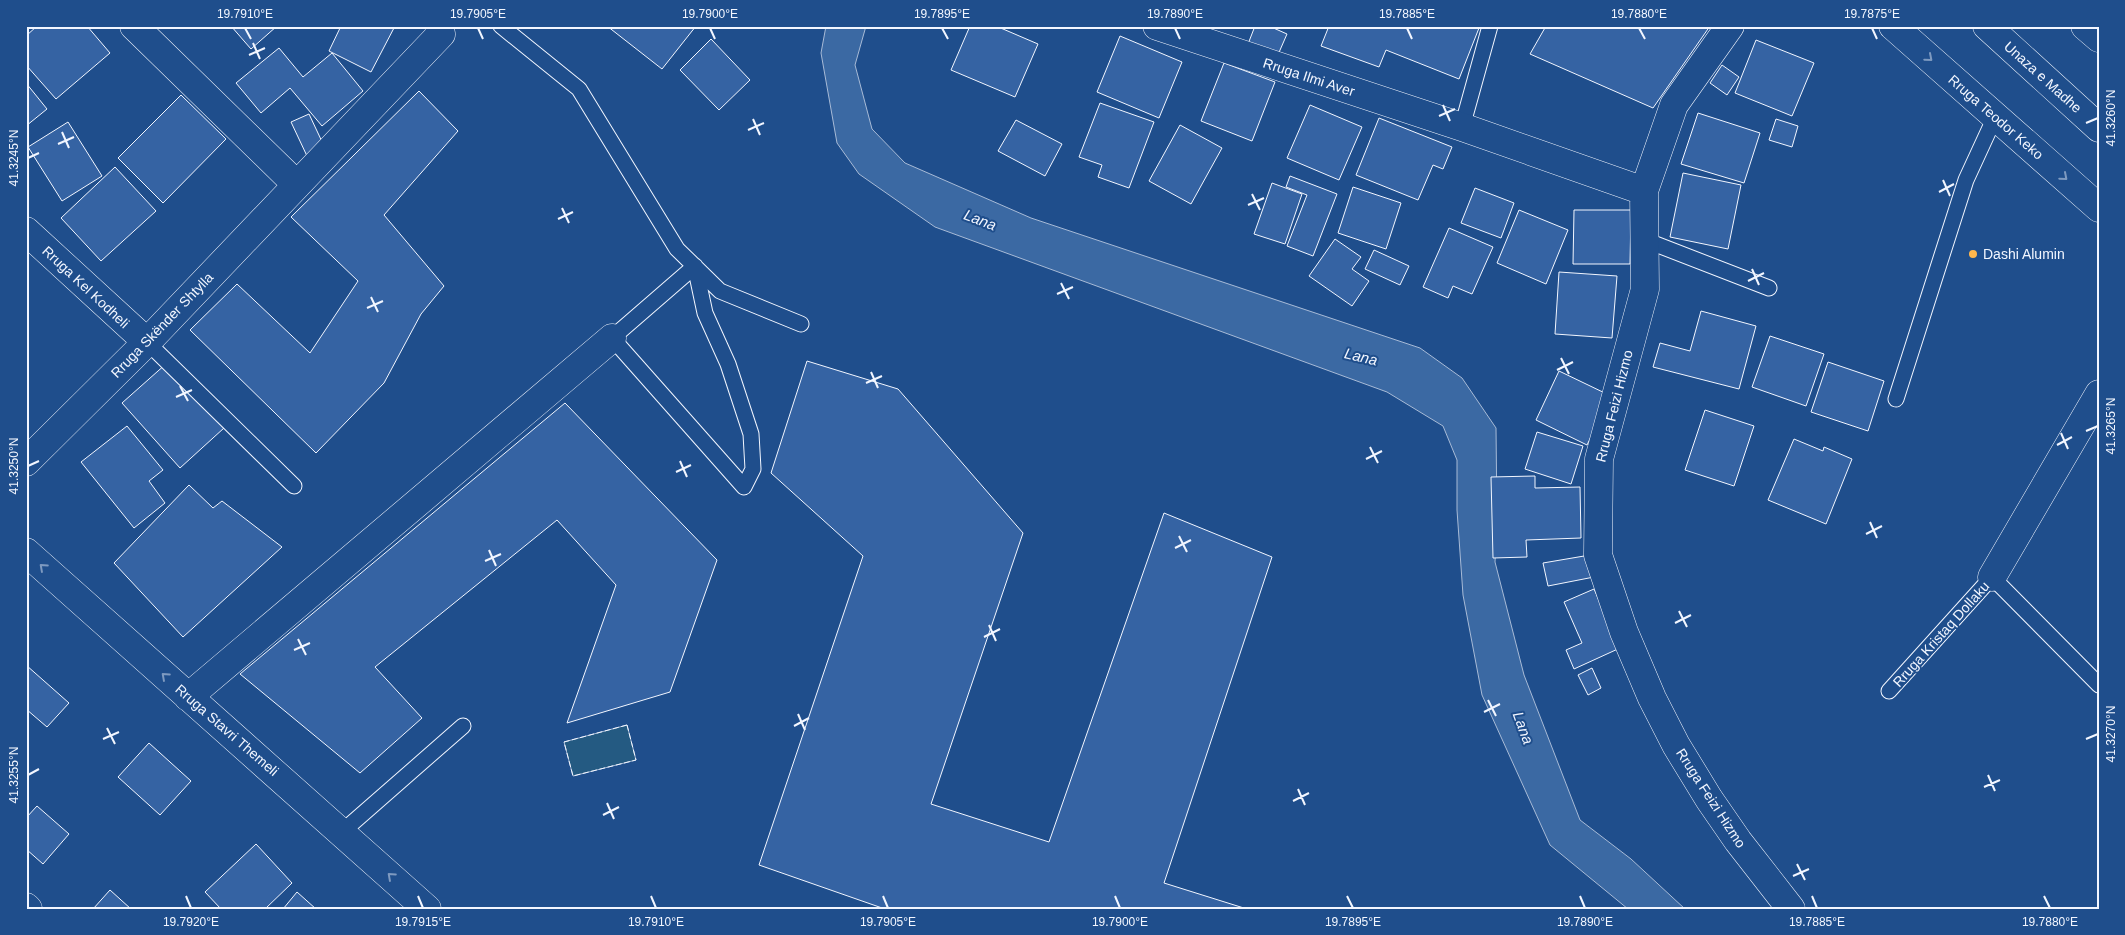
<svg xmlns="http://www.w3.org/2000/svg" width="2125" height="935" font-family="Arial,sans-serif">
<style>
.green{fill:#245a82;stroke:#a8bbd7}
.water{fill:#3b69a3;stroke:#a8bbd7}
.building{fill:#3563a3;stroke:#f2f6ff}
.lines{fill:none;stroke-linecap:round;stroke-linejoin:round}
.lane-casing{stroke:#f2f6ff;stroke-width:17}
.street-casing{stroke:#f2f6ff;stroke-width:29}
.secondary-casing{stroke:#f2f6ff;stroke-width:29}
.highway-casing{stroke:#f2f6ff;stroke-width:29}
.lane{stroke:#1f4e8c;stroke-width:15}
.street{stroke:#1f4e8c;stroke-width:28}
.secondary{stroke:#1f4e8c;stroke-width:28}
.highway{stroke:#1f4e8c;stroke-width:28}
.fence{stroke:#f2f6ff;stroke-width:1;stroke-dasharray:6 2.5;stroke-linecap:butt}
.oneway{stroke:#7e9ac0}
.ticks{fill:none;stroke:#f2f6ff;stroke-width:2}
.poi-dot{fill:#ffb74d;stroke:#1f4e8c;stroke-width:2}
.labels{text-anchor:middle;stroke-width:4;stroke-linejoin:round;paint-order:stroke}
.street-label{font-size:14px;fill:#f2f6ff;stroke:#1f4e8c}
.poi-label{font-size:14px;fill:#f2f6ff;stroke:#1f4e8c;text-anchor:start}
.water-label{font-size:15px;font-style:italic;fill:#f2f6ff;stroke:#1f4e8c}
.neatline{fill:none;stroke:#f2f6ff;stroke-width:2}
.ticks-label{font-size:12px;text-anchor:middle;fill:#f2f6ff}
</style>
<rect width="100%" height="100%" fill="#1f4e8c"/>
<!-- green -->
<path class="green" d="M 627,725 L 636,760 L 573,776 L 564,742 Z"/>
<!-- water -->
<path class="water" d="M 826,26 L 866,26 L 855,65 L 872,129 L 905,163 L 1031,218 L 1420,348 L 1462,378 L 1496,428 L 1497,521 L 1495,562 L 1524,675 L 1580,820 L 1631,859 L 1685,909 L 1628,909 L 1550,845 L 1482,695 L 1463,595 L 1457,510 L 1457,460 L 1443,426 L 1387,392 L 935,227 L 859,174 L 837,143 L 821,53 Z"/>
<!-- building -->
<path class="building" d="M 37,26 L 87,26 L 110,53 L 56,99 L 26,65 L 26,36 Z
M 231,26 L 277,26 L 251,49 Z
M 341,26 L 395,26 L 371,72 L 329,51 Z
M 607,26 L 696,26 L 662,69 Z
M 970,26 L 996,26 L 1038,44 L 1015,97 L 951,70 Z
M 1255,26 L 1269,26 L 1287,34 L 1277,57 L 1248,44 Z
M 1329,26 L 1475,26 L 1479,28 L 1459,79 L 1386,50 L 1379,67 L 1321,46 Z
M 1546,26 L 1710,26 L 1653,108 L 1530,54 Z
M 1120,36 L 1182,62 L 1159,118 L 1097,92 Z
M 711,39 L 750,80 L 719,110 L 680,70 Z
M 1756,40 L 1814,63 L 1792,116 L 1735,93 Z
M 279,48 L 303,77 L 332,53 L 363,91 L 322,126 L 290,88 L 261,113 L 236,83 Z
M 1224,63 L 1275,82 L 1252,141 L 1201,121 Z
M 1722,65 L 1739,77 L 1727,95 L 1710,83 Z
M 26,83 L 47,109 L 26,126 Z
M 419,91 L 458,131 L 384,215 L 444,286 L 421,314 L 384,383 L 316,453 L 190,330 L 237,284 L 310,353 L 358,281 L 291,217 Z
M 181,95 L 226,139 L 163,203 L 118,158 Z
M 1100,103 L 1154,122 L 1129,188 L 1098,177 L 1102,165 L 1079,157 Z
M 1310,105 L 1362,127 L 1339,180 L 1287,158 Z
M 1698,113 L 1760,133 L 1744,183 L 1681,164 Z
M 309,114 L 325,148 L 307,156 L 291,122 Z
M 1379,118 L 1452,147 L 1443,169 L 1433,165 L 1418,200 L 1356,175 Z
M 1776,119 L 1798,126 L 1792,147 L 1769,140 Z
M 1016,120 L 1062,144 L 1045,176 L 998,151 Z
M 68,122 L 102,176 L 62,201 L 28,147 Z
M 1180,125 L 1222,148 L 1191,204 L 1149,181 Z
M 115,167 L 156,211 L 101,261 L 61,218 Z
M 1683,173 L 1741,185 L 1728,249 L 1670,237 Z
M 1290,176 L 1337,194 L 1313,256 L 1287,246 L 1307,195 L 1286,187 Z
M 1272,183 L 1302,194 L 1285,244 L 1254,234 Z
M 1353,187 L 1401,203 L 1386,249 L 1338,233 Z
M 1475,188 L 1514,203 L 1501,238 L 1461,223 Z
M 1519,210 L 1568,230 L 1546,284 L 1497,263 Z
M 1574,210 L 1631,210 L 1630,264 L 1573,264 Z
M 1449,228 L 1493,247 L 1472,294 L 1453,286 L 1448,298 L 1423,287 Z
M 1335,239 L 1361,257 L 1352,269 L 1369,281 L 1352,306 L 1309,276 Z
M 1374,250 L 1409,266 L 1400,285 L 1365,269 Z
M 1559,272 L 1617,276 L 1612,338 L 1555,334 Z
M 1701,311 L 1756,326 L 1739,389 L 1653,367 L 1660,343 L 1690,351 Z
M 1770,336 L 1824,354 L 1806,406 L 1752,387 Z
M 807,361 L 898,389 L 1023,533 L 931,804 L 1049,842 L 1164,513 L 1272,557 L 1164,883 L 1247,909 L 885,909 L 759,865 L 863,556 L 771,473 Z
M 1828,362 L 1884,381 L 1868,431 L 1811,412 Z
M 167,363 L 224,428 L 180,468 L 122,403 Z
M 1559,371 L 1611,396 L 1587,445 L 1536,420 Z
M 565,403 L 717,560 L 670,692 L 567,723 L 616,585 L 557,520 L 375,667 L 422,718 L 360,773 L 240,674 Z
M 1705,410 L 1754,426 L 1734,486 L 1685,470 Z
M 127,426 L 163,470 L 149,481 L 165,503 L 134,528 L 81,462 Z
M 1537,432 L 1583,446 L 1571,484 L 1525,469 Z
M 1794,439 L 1823,451 L 1824,447 L 1852,459 L 1826,524 L 1768,500 Z
M 1535,476 L 1535,488 L 1580,487 L 1581,538 L 1526,540 L 1527,557 L 1493,558 L 1491,477 Z
M 189,485 L 213,508 L 222,501 L 282,547 L 183,637 L 114,563 Z
M 1590,555 L 1594,577 L 1548,586 L 1543,563 Z
M 1594,589 L 1620,648 L 1574,669 L 1566,650 L 1582,643 L 1564,602 Z
M 26,665 L 69,703 L 47,727 L 26,709 Z
M 1592,668 L 1601,688 L 1588,695 L 1578,675 Z
M 149,743 L 191,781 L 160,815 L 118,777 Z
M 37,806 L 69,834 L 43,864 L 26,849 L 26,818 Z
M 256,844 L 292,883 L 265,909 L 221,909 L 205,892 Z
M 110,890 L 131,909 L 93,909 Z
M 297,892 L 316,909 L 283,909 Z"/>
<g class="lines">
<defs>
<path id="lane" d="M 501,26 L 579,89 L 677,249 L 720,291 L 801,324
M 1462,127 L 1490,26
M 1645,240 L 1769,288
M 695,266 L 705,313 L 728,364 L 751,434 L 753,469 L 744,487 L 612,338 Z
M 147,342 L 294,486
M 1896,399 L 1966,180 L 1995,117
M 1889,691 L 1992,577 L 2099,685
M 342,832 L 463,726"/>
<path id="street" d="M 134,26 L 297,185
M 1157,26 L 1462,127 L 1644,191
M 1730,26 L 1674,105 L 1644,191 L 1645,289 L 1599,459 L 1598,555 L 1624,632 L 1652,698 L 1676,745 L 1709,799 L 1738,841 L 1791,909
M 26,231 L 147,342
M 26,462 L 147,342 L 441,34 L 439,26
M 26,552 L 427,909
M 1992,577 L 2099,394
M 188,697 L 612,338
M 26,907 L 28,909"/>
<path id="secondary" d="M 1893,26 L 2099,208"/>
<path id="highway" d="M 1987,26 L 2099,128
M 2085,26 L 2099,38"/>
</defs>
<!-- lane casing -->
<use href="#lane" class="lane-casing"/>
<!-- street casing -->
<use href="#street" class="street-casing"/>
<!-- secondary casing -->
<use href="#secondary" class="secondary-casing"/>
<!-- highway casing -->
<use href="#highway" class="highway-casing"/>
<!-- lane -->
<use href="#lane" class="lane"/>
<!-- street -->
<use href="#street" class="street"/>
<!-- secondary -->
<use href="#secondary" class="secondary"/>
<!-- highway -->
<use href="#highway" class="highway"/>
<!-- fence -->
<path class="fence" d="M 627,725 L 636,760 L 573,776 L 564,742 Z"/>
</g>
<!-- one-way arrows -->
<defs><path id="oneway-chevron" d="M-2-3.5L2.5 0L-2 3.5" fill="none" stroke-width="1.6" stroke-linecap="round" stroke-linejoin="round" transform="scale(1.25)"/></defs>
<g class="oneway">
<use href="#oneway-chevron" transform="translate(1929 58) rotate(41)"/>
<use href="#oneway-chevron" transform="translate(2064 177) rotate(41)"/>
<use href="#oneway-chevron" transform="translate(43 567) rotate(-138)"/>
<use href="#oneway-chevron" transform="translate(165 676) rotate(-138)"/>
<use href="#oneway-chevron" transform="translate(391 876) rotate(-138)"/>
</g>
<!-- ticks -->
<path class="ticks" d="M 245,28 L 251,39M 478,28 L 483,39M 710,28 L 715,39M 942,28 L 948,39M 1175,28 L 1180,39M 1407,28 L 1412,39M 1639,28 L 1645,39M 1872,28 L 1877,39M 253,43 L 260,59M 249,55 L 265,48M 1443,105 L 1450,121M 1439,116 L 1455,109M 753,119 L 760,135M 2086,123 L 2098,118M 748,130 L 764,123M 62,132 L 69,148M 58,144 L 74,137M 28,158 L 39,153M 1943,180 L 1950,196M 1939,192 L 1954,184M 1252,194 L 1260,210M 1248,205 L 1264,198M 562,208 L 569,223M 558,219 L 573,212M 1752,269 L 1759,285M 1748,281 L 1764,273M 1061,283 L 1069,299M 1057,294 L 1073,287M 371,297 L 378,312M 367,308 L 383,301M 1561,358 L 1569,374M 1557,370 L 1573,362M 871,372 L 878,388M 866,383 L 882,376M 180,386 L 188,401M 176,397 L 192,390M 2086,431 L 2098,426M 2061,433 L 2068,449M 2057,445 L 2072,437M 1370,447 L 1378,463M 1366,459 L 1382,451M 680,461 L 687,477M 28,466 L 39,461M 676,472 L 691,465M 1870,522 L 1877,538M 1866,534 L 1882,526M 1179,536 L 1187,552M 1175,548 L 1191,540M 489,550 L 496,566M 485,561 L 501,554M 1679,611 L 1687,627M 1675,623 L 1691,615M 989,625 L 996,641M 984,637 L 1000,629M 298,639 L 306,655M 294,650 L 310,643M 1488,700 L 1496,716M 1484,712 L 1500,704M 798,714 L 805,730M 794,726 L 809,718M 107,728 L 115,744M 103,739 L 119,732M 2086,739 L 2098,734M 28,775 L 39,769M 1988,775 L 1995,791M 1984,787 L 2000,780M 1298,789 L 1305,805M 1293,801 L 1309,793M 607,803 L 614,819M 603,815 L 619,807M 1797,864 L 1805,880M 1793,876 L 1809,869M 186,896 L 191,908M 418,896 L 423,908M 651,896 L 656,908M 883,896 L 888,908M 1115,896 L 1120,908M 1347,896 L 1353,908M 1580,896 L 1585,908M 1812,896 L 1817,908M 2044,896 L 2050,908"/>
<!-- markers -->
<circle class="poi-dot" cx="1973" cy="254" r="5"/>
<g class="labels">
<!-- street labels -->
<g class="street-label">
<text transform="translate(1309 77) rotate(18)" y="5">Rruga Ilmi Aver</text>
<text transform="translate(2043 77) rotate(42)" y="5">Unaza e Madhe</text>
<text transform="translate(1996 117) rotate(41)" y="5">Rruga Teodor Keko</text>
<text transform="translate(86 287) rotate(43)" y="5">Rruga Kel Kodheli</text>
<text transform="translate(162 325) rotate(-46)" y="5">Rruga Skënder Shtylla</text>
<text transform="translate(1614 406) rotate(-76)" y="5">Rruga Feizi Hizmo</text>
<text transform="translate(1941 634) rotate(-48)" y="5">Rruga Kristaq Dollaku</text>
<text transform="translate(227 730) rotate(41)" y="5">Rruga Stavri Themeli</text>
<text transform="translate(1711 798) rotate(57)" y="5">Rruga Feizi Hizmo</text>
</g>
<!-- poi labels -->
<g class="poi-label">
<text x="1983" y="259">Dashi Alumin</text>
</g>
<!-- water labels -->
<g class="water-label">
<text transform="translate(980 220) rotate(21)" y="5">Lana</text>
<text transform="translate(1361 357) rotate(13)" y="5">Lana</text>
<text transform="translate(1523 728) rotate(70)" y="5">Lana</text>
</g>
</g>
<!-- border -->
<rect width="2125" height="935" fill="none" stroke="#1f4e8c" stroke-width="55"/>
<rect x="28" y="28" width="2070" height="880" class="neatline"/>
<g class="ticks-label">
<text x="245" y="18">19.7910°E</text>
<text x="478" y="18">19.7905°E</text>
<text x="710" y="18">19.7900°E</text>
<text x="942" y="18">19.7895°E</text>
<text x="1175" y="18">19.7890°E</text>
<text x="1407" y="18">19.7885°E</text>
<text x="1639" y="18">19.7880°E</text>
<text x="1872" y="18">19.7875°E</text>
<text transform="translate(2111 118) rotate(-90)" y="4">41.3260°N</text>
<text transform="translate(14 158) rotate(-90)" y="4">41.3245°N</text>
<text transform="translate(2111 426) rotate(-90)" y="4">41.3265°N</text>
<text transform="translate(14 466) rotate(-90)" y="4">41.3250°N</text>
<text transform="translate(2111 734) rotate(-90)" y="4">41.3270°N</text>
<text transform="translate(14 775) rotate(-90)" y="4">41.3255°N</text>
<text x="191" y="926">19.7920°E</text>
<text x="423" y="926">19.7915°E</text>
<text x="656" y="926">19.7910°E</text>
<text x="888" y="926">19.7905°E</text>
<text x="1120" y="926">19.7900°E</text>
<text x="1353" y="926">19.7895°E</text>
<text x="1585" y="926">19.7890°E</text>
<text x="1817" y="926">19.7885°E</text>
<text x="2050" y="926">19.7880°E</text>
</g>
</svg>
